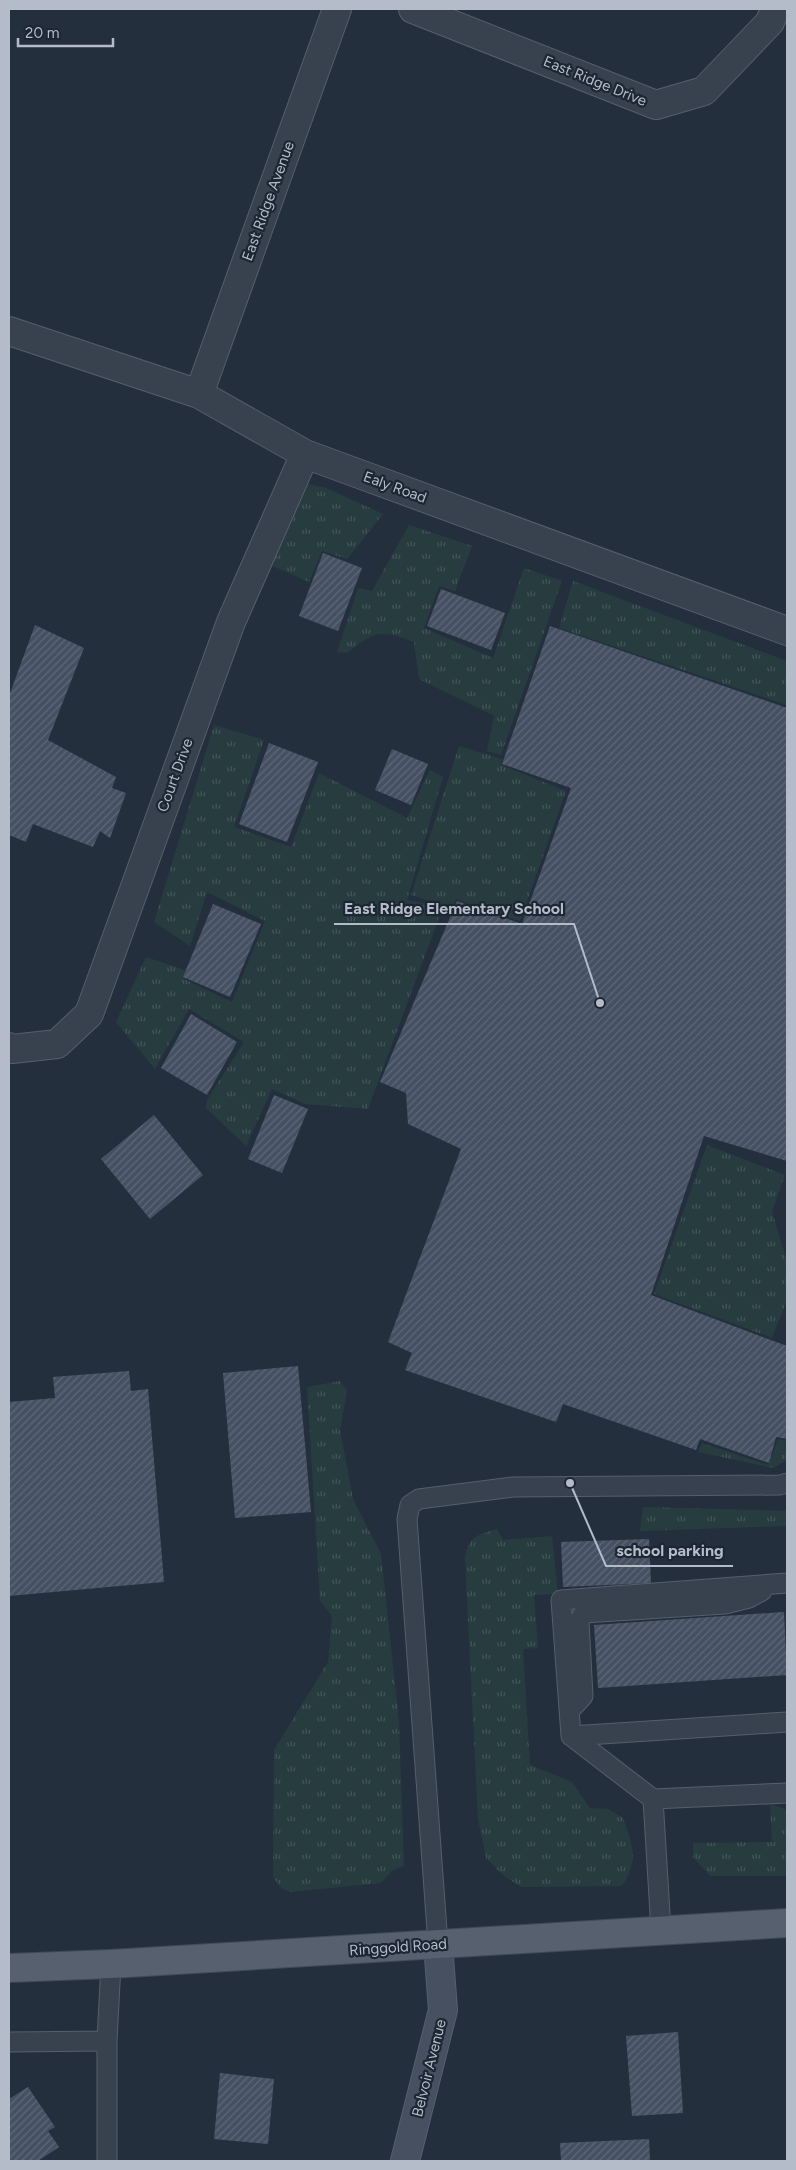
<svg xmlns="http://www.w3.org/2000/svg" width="796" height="2170" font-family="Figtree,sans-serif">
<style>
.grass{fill:url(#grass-tufts)}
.building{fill:url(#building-hatch)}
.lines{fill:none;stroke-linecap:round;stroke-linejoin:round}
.lane-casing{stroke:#565f6c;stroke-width:21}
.street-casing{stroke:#565f6c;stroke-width:30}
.secondary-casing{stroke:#565f6c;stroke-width:30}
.primary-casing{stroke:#414a57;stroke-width:30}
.lane{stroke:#38414e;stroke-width:19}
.street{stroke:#38414e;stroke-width:28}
.secondary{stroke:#465061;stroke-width:28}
.primary{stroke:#56606e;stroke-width:28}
.labels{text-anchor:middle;stroke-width:4.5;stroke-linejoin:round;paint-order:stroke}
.street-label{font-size:15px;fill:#b4bcc9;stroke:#1d2633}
.leader{fill:none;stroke:#b4bcc9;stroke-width:2}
.callout-dot{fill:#b4bcc9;stroke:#1d2633;stroke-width:2}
.callout-label{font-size:16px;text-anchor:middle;font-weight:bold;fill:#b4bcc9;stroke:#1d2633;stroke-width:4.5;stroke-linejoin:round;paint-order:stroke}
</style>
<defs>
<pattern id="grass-tufts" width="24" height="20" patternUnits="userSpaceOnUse" patternTransform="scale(1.25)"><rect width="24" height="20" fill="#263c3f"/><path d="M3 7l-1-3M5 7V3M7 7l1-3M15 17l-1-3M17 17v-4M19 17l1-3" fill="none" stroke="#435659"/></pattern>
<pattern id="building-hatch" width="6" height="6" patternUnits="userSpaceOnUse" patternTransform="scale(1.25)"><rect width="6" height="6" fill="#455162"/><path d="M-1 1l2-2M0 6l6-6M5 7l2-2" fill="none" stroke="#5d6877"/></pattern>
</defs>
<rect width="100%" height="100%" fill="#242f3e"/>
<!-- grass -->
<path class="grass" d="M 306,484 L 324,487 L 383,514 L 347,559 L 322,551 L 309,582 L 268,564 Z
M 409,525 L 472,546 L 455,591 L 439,586 L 424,628 L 493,658 L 524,568 L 562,581 L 501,755 L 487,751 L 494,716 L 419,679 L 414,642 C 380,629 375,631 347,653 L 337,652 L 358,588 L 372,591 Z
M 573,581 L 787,661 L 787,705 L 559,628 Z
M 214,725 L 264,740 L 234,827 L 291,847 L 319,773 L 407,818 L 430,770 L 443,777 L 407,900 L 443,907 L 368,1109 L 305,1104 L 272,1089 L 246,1146 L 206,1108 L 207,1100 L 244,1042 L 189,1009 L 155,1069 L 116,1022 L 146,957 L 185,970 L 184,979 L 232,1002 L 265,921 L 207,892 L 190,946 L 154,922 Z
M 459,746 L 502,759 L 501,765 L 566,791 L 520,921 L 456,899 L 452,908 L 411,895 Z
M 707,1145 L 785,1175 L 772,1211 L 787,1262 L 787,1300 L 772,1338 L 654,1294 Z
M 340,1381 L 347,1391 L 340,1430 L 353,1499 L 381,1554 L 399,1721 L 404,1866 L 393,1870 L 381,1883 L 290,1892 L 281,1888 L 273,1877 L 274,1750 L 328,1662 L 332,1616 L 320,1601 L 307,1387 Z
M 778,1439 L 787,1441 L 787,1460 L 773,1468 L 698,1452 L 702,1443 L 768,1465 Z
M 643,1507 L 787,1511 L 787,1526 L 640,1531 Z
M 497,1529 L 503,1540 L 552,1536 L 558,1594 L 534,1595 L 538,1648 L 523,1649 L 530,1765 L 572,1782 L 590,1808 L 608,1809 L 623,1818 C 633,1846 639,1860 622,1886 L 521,1887 L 504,1876 L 486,1858 L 478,1819 L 465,1559 C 468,1537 477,1535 497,1529 Z
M 770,1804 L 787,1810 L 787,1876 L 710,1876 L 693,1857 L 693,1843 L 772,1842 Z"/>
<!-- building -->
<path class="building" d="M 323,553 L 362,568 L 338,631 L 299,616 Z
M 441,589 L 505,613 L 491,650 L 427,626 Z
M 35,625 L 84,648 L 48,740 L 116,777 L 112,788 L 126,793 L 110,838 L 100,831 L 93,847 L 33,824 L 26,842 L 9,835 L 9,696 Z
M 550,626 L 787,708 L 787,1161 L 704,1136 L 651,1295 L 787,1346 L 787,1439 L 776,1437 L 769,1463 L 700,1439 L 696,1450 L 563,1404 L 556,1422 L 405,1370 L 412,1353 L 388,1342 L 461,1149 L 408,1124 L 406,1093 L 380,1082 L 457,901 L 522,924 L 571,788 L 502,764 Z
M 269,743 L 318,762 L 287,842 L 239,824 Z
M 392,749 L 428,764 L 411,805 L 375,790 Z
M 213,904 L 261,924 L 230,997 L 183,977 Z
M 191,1014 L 237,1042 L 207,1095 L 161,1068 Z
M 274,1095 L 308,1109 L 282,1173 L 248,1159 Z
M 154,1115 L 203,1175 L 150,1219 L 101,1159 Z
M 298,1366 L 311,1512 L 235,1518 L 223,1373 Z
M 129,1371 L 131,1391 L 148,1389 L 164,1582 L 9,1596 L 9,1402 L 55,1398 L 53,1377 Z
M 649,1539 L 651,1583 L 563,1587 L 561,1542 Z
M 784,1612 L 787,1675 L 598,1688 L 594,1625 Z
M 678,2032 L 683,2113 L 632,2116 L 626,2036 Z
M 220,2073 L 274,2079 L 268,2144 L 214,2139 Z
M 28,2087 L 55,2127 L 48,2131 L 59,2147 L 38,2161 L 9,2161 L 9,2099 Z
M 649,2139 L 650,2161 L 561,2161 L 560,2143 Z"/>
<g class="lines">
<defs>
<path id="lane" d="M 570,1710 L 583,1696 L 579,1621 L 584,1613 L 725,1604 L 749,1598 L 762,1591
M 571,1736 L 787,1722
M 653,1799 L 571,1736 L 561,1600 L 787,1583
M 661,1930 L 653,1799 L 787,1793
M 438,1944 L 407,1519 L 410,1505 L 419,1499 L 513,1487 L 780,1485 L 787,1483
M 9,2042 L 107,2041
M 107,2161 L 107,2041 L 111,1964"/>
<path id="street" d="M 413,9 L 656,105 L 704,91 L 770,22 L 775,9
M 9,331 L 199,394 L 305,454 L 787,631
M 199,394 L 337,9
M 9,1047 L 12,1049 L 57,1044 L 89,1014 L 231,622 L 305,454"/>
<path id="secondary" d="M 405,2161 L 443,2010 L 438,1944"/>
<path id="primary" d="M 9,1968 L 111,1964 L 787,1923"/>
</defs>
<!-- lane casing -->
<use href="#lane" class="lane-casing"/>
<!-- street casing -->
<use href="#street" class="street-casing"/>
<!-- secondary casing -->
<use href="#secondary" class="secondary-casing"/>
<!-- primary casing -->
<use href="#primary" class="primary-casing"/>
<!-- lane -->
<use href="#lane" class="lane"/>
<!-- street -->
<use href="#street" class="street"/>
<!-- secondary -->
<use href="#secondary" class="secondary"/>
<!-- primary -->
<use href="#primary" class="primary"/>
</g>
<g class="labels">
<!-- street labels -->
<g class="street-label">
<text transform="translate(595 81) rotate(22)" y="5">East Ridge Drive</text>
<text transform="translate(268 201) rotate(-70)" y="5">East Ridge Avenue</text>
<text transform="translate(395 487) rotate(20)" y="5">Ealy Road</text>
<text transform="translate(175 775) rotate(-70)" y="5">Court Drive</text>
<text transform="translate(398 1947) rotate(-4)" y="5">Ringgold Road</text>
<text transform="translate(429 2068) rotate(-76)" y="5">Belvoir Avenue</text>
</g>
</g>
<!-- callouts -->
<path class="leader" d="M600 1003L574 924H334M570 1483L606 1566H733"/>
<g class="callout-dot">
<circle cx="600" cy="1003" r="5"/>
<circle cx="570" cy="1483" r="5"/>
</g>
<g class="callout-label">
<text x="454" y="914">East Ridge Elementary School</text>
<text x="670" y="1556">school parking</text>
</g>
<!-- border -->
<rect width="796" height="2170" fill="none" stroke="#b4bcc9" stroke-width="20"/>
<!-- scale -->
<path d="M18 38v8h95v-8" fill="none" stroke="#b4bcc9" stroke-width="2.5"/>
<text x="25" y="38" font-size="15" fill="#b4bcc9" stroke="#1d2633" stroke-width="4" paint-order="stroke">20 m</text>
</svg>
